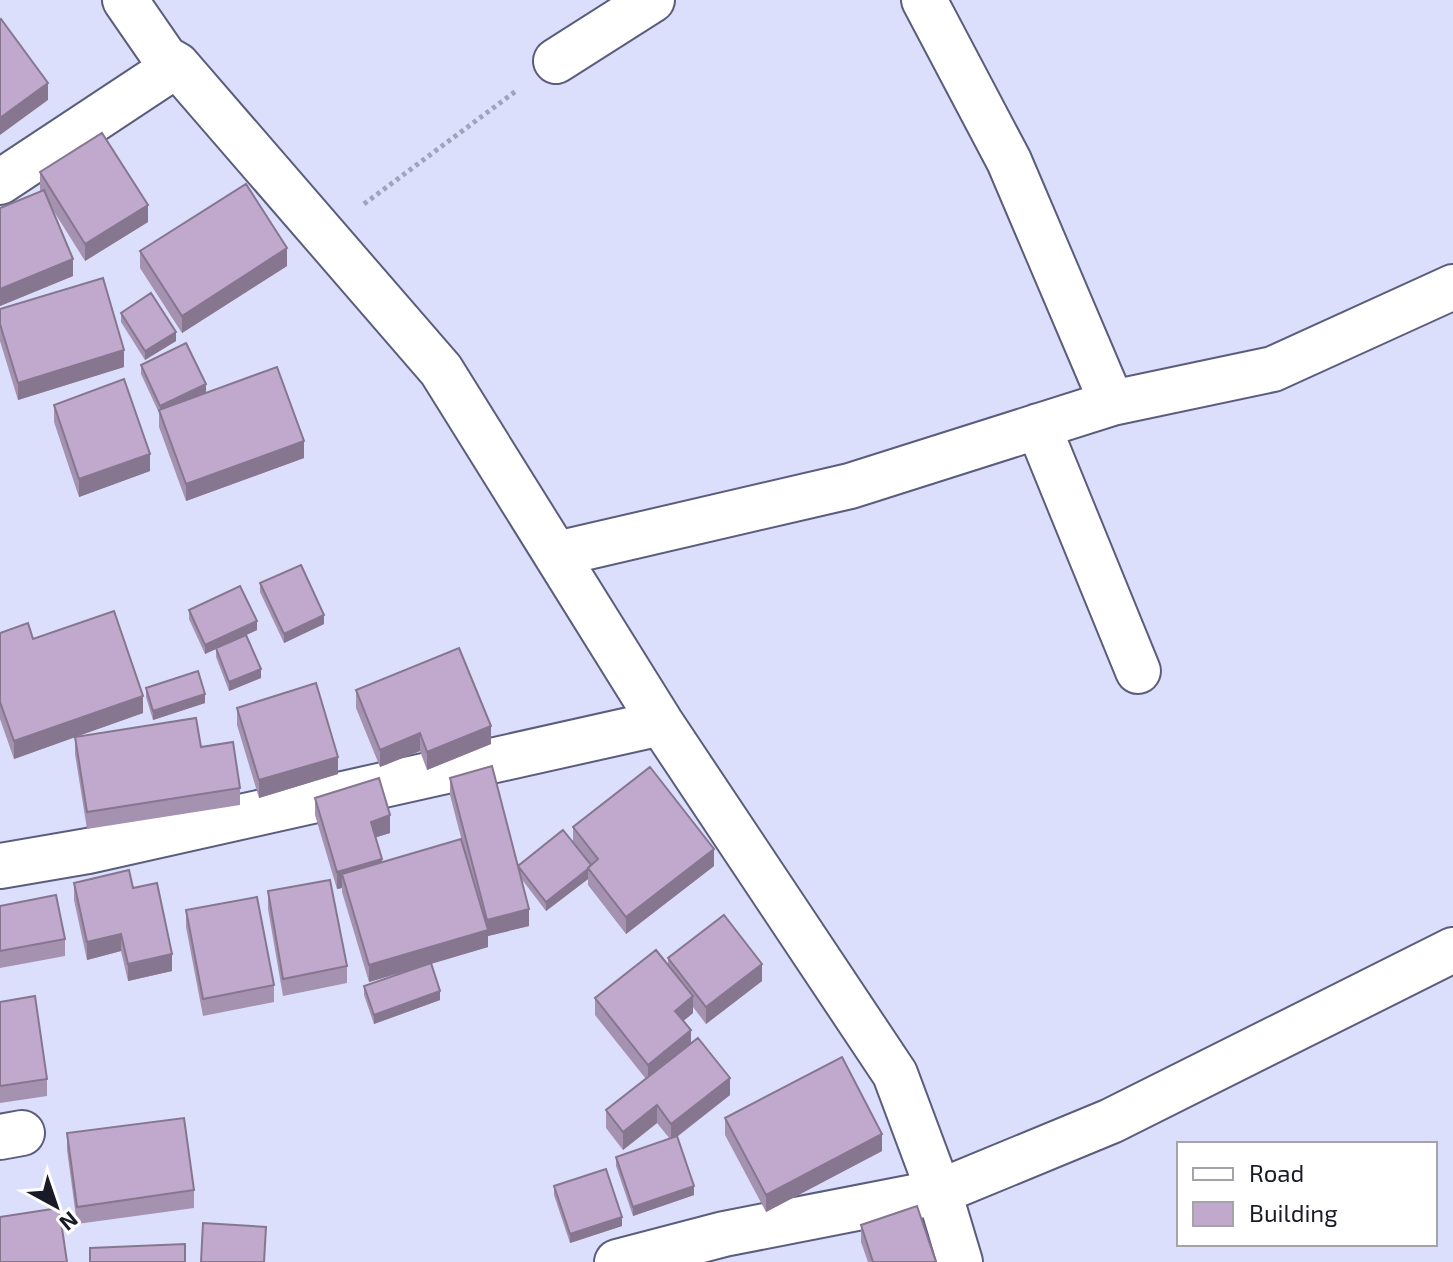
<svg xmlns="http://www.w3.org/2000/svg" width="1453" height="1262" font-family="'Exo 2',sans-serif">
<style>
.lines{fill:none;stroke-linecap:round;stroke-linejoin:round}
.minor-casing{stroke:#5a5d7c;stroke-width:48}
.path{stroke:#a0a3bb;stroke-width:5;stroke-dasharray:4 4;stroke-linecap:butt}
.minor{stroke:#fff;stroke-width:44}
.wall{fill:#a591b0}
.shaded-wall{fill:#867690}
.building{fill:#c0a9cd;stroke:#867690;stroke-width:2}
</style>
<rect width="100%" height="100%" fill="#dbdffb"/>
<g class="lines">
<defs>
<path id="minor" d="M 125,0 L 165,58 L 177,65 L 441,370 L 661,723 L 895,1074 L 939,1192 L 960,1262
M 924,0 L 1009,161 L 1112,403
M 556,61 L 652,0
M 0,182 L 177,65
M 1038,426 L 1138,671
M 557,554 L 850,486 L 1112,403 L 1273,369 L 1453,287
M 0,866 L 88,851 L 661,723
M 0,1137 L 22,1133
M 617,1262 L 724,1234 L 939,1192 L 1111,1121 L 1453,950"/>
</defs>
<!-- minor casing -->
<use href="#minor" class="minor-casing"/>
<!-- path -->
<path class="path" d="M 364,204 L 516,91"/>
<!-- minor -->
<use href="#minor" class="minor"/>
</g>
<!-- wall -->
<path class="wall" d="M 40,172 L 148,222 L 85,261 L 53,210 L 73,276 L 0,306 L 0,208 L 41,191 L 40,190 Z
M 140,251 L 287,266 L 182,333 L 140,268 Z
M 0,309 L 124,367 L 18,400 L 0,341 Z
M 121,313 L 176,341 L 145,360 L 121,322 Z
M 141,365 L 206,393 L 304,458 L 186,501 L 159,427 L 159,413 L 141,374 Z
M 54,405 L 150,471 L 79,497 L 54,422 Z
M 260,583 L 324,624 L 284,643 L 260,592 Z
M 189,610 L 257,630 L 224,645 L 261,678 L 229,691 L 216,657 L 216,649 L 205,654 L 189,619 Z
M 0,633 L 33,639 L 143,713 L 77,736 L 201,747 L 240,788 L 240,805 L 87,829 L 75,754 L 75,737 L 14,759 L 0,719 Z
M 146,688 L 205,703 L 153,720 L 146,697 Z
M 356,690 L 491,744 L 427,770 L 420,751 L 380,767 L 356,708 Z
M 237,708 L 338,774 L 259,798 L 237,725 Z
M 450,778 L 518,869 L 518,866 L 573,842 L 573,827 L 714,866 L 626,934 L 588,885 L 588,879 L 546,911 L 520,877 L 529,926 L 488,936 L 488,947 L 431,964 L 440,1000 L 374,1024 L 364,995 L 364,986 L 420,967 L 369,982 L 342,892 L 342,888 L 337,889 L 315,815 L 315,798 L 390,833 L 375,837 L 382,862 L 464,849 L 450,795 Z
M 74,883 L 133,888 L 172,971 L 128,981 L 121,951 L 87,960 L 74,900 Z
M 268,891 L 347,966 L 347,983 L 283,996 L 268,909 Z
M 0,906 L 65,939 L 65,956 L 0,968 Z
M 186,910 L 274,985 L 274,1002 L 203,1016 L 186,927 Z
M 668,958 L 762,981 L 706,1024 L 693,1007 L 693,1013 L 683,1021 L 691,1044 L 730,1095 L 677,1137 L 694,1195 L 633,1216 L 616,1166 L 616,1157 L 670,1139 L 657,1123 L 623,1150 L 606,1128 L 606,1110 L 646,1079 L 595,1015 L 595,998 L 668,965 Z
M 0,1002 L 47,1079 L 47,1096 L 0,1103 Z
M 725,1118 L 882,1151 L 766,1212 L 725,1135 Z
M 67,1133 L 194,1190 L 194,1208 L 77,1224 L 67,1150 Z
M 554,1186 L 622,1226 L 570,1243 L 554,1195 Z
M 861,1225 L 936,1262 L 868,1262 L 861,1242 Z"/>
<!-- shaded-wall -->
<path class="shaded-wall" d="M 48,83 L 48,100 L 0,135 L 0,118 Z
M 148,205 L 148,222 L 85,261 L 85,244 Z
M 287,248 L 287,266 L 182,333 L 182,316 Z
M 73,259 L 73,276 L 0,306 L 0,289 Z
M 176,332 L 176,341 L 145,360 L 145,351 Z
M 124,350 L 124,367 L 18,400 L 18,383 Z
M 206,384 L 206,393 L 160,415 L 160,406 Z
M 304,441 L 304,458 L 186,501 L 186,484 Z
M 150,454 L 150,471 L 79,497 L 79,479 Z
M 324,615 L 324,624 L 284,643 L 284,634 Z
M 257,621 L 257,630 L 205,654 L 205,645 Z
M 261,669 L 261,678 L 229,691 L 229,682 Z
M 205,694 L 205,703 L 153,720 L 153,711 Z
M 143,696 L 143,713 L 14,759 L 14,741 Z
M 491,726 L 491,744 L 427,770 L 427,752 Z
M 420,733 L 420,751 L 380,767 L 380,750 Z
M 338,757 L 338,774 L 259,798 L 259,780 Z
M 390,815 L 390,833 L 371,839 L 371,822 Z
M 714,849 L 714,866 L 626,934 L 626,917 Z
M 382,859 L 382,876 L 342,874 L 342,888 L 337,889 L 337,872 Z
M 588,870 L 588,879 L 546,911 L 546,902 Z
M 529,909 L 529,926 L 488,936 L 488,947 L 369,982 L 369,965 L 487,930 L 487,920 Z
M 121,934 L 121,951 L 87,960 L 87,942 Z
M 172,954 L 172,971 L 128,981 L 128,964 Z
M 762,964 L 762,981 L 706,1024 L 706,1007 Z
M 440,991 L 440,1000 L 374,1024 L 374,1015 Z
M 693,996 L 693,1013 L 675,1028 L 675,1011 Z
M 691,1030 L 691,1047 L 648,1082 L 648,1065 Z
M 730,1078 L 730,1095 L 671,1141 L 671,1124 Z
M 657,1105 L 657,1123 L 623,1150 L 623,1132 Z
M 882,1134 L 882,1151 L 766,1212 L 766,1195 Z
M 694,1186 L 694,1195 L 633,1216 L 633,1207 Z
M 622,1217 L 622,1226 L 570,1243 L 570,1234 Z"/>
<!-- building -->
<path class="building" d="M 1,19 L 48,83 L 0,118 L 0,20 Z
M 102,133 L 148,205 L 85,244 L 40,172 Z
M 246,184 L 287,248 L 182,316 L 140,251 Z
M 44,190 L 73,259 L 0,289 L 0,208 Z
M 103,278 L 124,350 L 18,383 L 0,324 L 0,309 Z
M 151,293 L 176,332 L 145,351 L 121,313 Z
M 186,343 L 206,384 L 160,406 L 141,365 Z
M 277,367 L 304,441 L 186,484 L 159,410 Z
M 124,379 L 150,454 L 79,479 L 54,405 Z
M 301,565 L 324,615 L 284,634 L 260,583 Z
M 240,586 L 257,621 L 205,645 L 189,610 Z
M 114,611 L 143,696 L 14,741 L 0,702 L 0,633 L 28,623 L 33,639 Z
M 246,635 L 261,669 L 229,682 L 216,648 Z
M 459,648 L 491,726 L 427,752 L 420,733 L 380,750 L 356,690 Z
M 198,671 L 205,694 L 153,711 L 146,688 Z
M 316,683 L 338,757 L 259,780 L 237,708 Z
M 196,718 L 201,747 L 233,742 L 240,788 L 87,812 L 75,737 Z
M 492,766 L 529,909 L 487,920 L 450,778 Z
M 650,767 L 714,849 L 626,917 L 588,868 L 598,859 L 573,827 Z
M 379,778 L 390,815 L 371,822 L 382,859 L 337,872 L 315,798 Z
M 563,830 L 591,865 L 588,868 L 588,869 L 546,902 L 518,866 Z
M 461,839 L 488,930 L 369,965 L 342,874 Z
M 129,870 L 133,888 L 157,883 L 172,954 L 128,964 L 121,934 L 87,942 L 74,883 Z
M 330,880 L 347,966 L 283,979 L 268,891 Z
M 56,895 L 65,939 L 0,951 L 0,906 Z
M 257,897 L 274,985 L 203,999 L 186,910 Z
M 724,915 L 762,964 L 706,1007 L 668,958 Z
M 656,950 L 693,996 L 675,1011 L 691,1030 L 648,1065 L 595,998 Z
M 431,963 L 440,991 L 374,1015 L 364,986 Z
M 35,996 L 47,1079 L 0,1086 L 0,1002 Z
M 698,1038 L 730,1078 L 671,1124 L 657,1105 L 623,1132 L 606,1110 Z
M 842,1057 L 882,1134 L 766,1195 L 725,1118 Z
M 184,1118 L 194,1190 L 77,1207 L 67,1133 Z
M 677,1136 L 694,1186 L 633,1207 L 616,1157 Z
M 606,1169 L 622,1217 L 570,1234 L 554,1186 Z
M 917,1206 L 936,1262 L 873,1262 L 861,1225 Z
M 59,1208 L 67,1262 L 0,1262 L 0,1217 Z
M 203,1223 L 266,1227 L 264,1262 L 201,1262 Z
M 185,1244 L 185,1262 L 90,1262 L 90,1248 Z"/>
<!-- legend -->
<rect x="1177" y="1142" width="260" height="104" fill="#ffffff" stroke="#a3a3a9" stroke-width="2"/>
<rect x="1193" y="1168" width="40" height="12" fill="#ffffff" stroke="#a3a3a9" stroke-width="2"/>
<text x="1249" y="1182" font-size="24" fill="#191a27">Road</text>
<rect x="1193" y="1202" width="40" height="24" fill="#c0a9cd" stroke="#a3a3a9" stroke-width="2"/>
<text x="1249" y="1222" font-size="24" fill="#191a27">Building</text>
<!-- north arrow -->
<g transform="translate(56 1206) rotate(140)" stroke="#ffffff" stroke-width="6" paint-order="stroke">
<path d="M0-6L14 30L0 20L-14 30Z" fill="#191a27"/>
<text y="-12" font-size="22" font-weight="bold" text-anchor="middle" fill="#191a27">N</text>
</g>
</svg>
